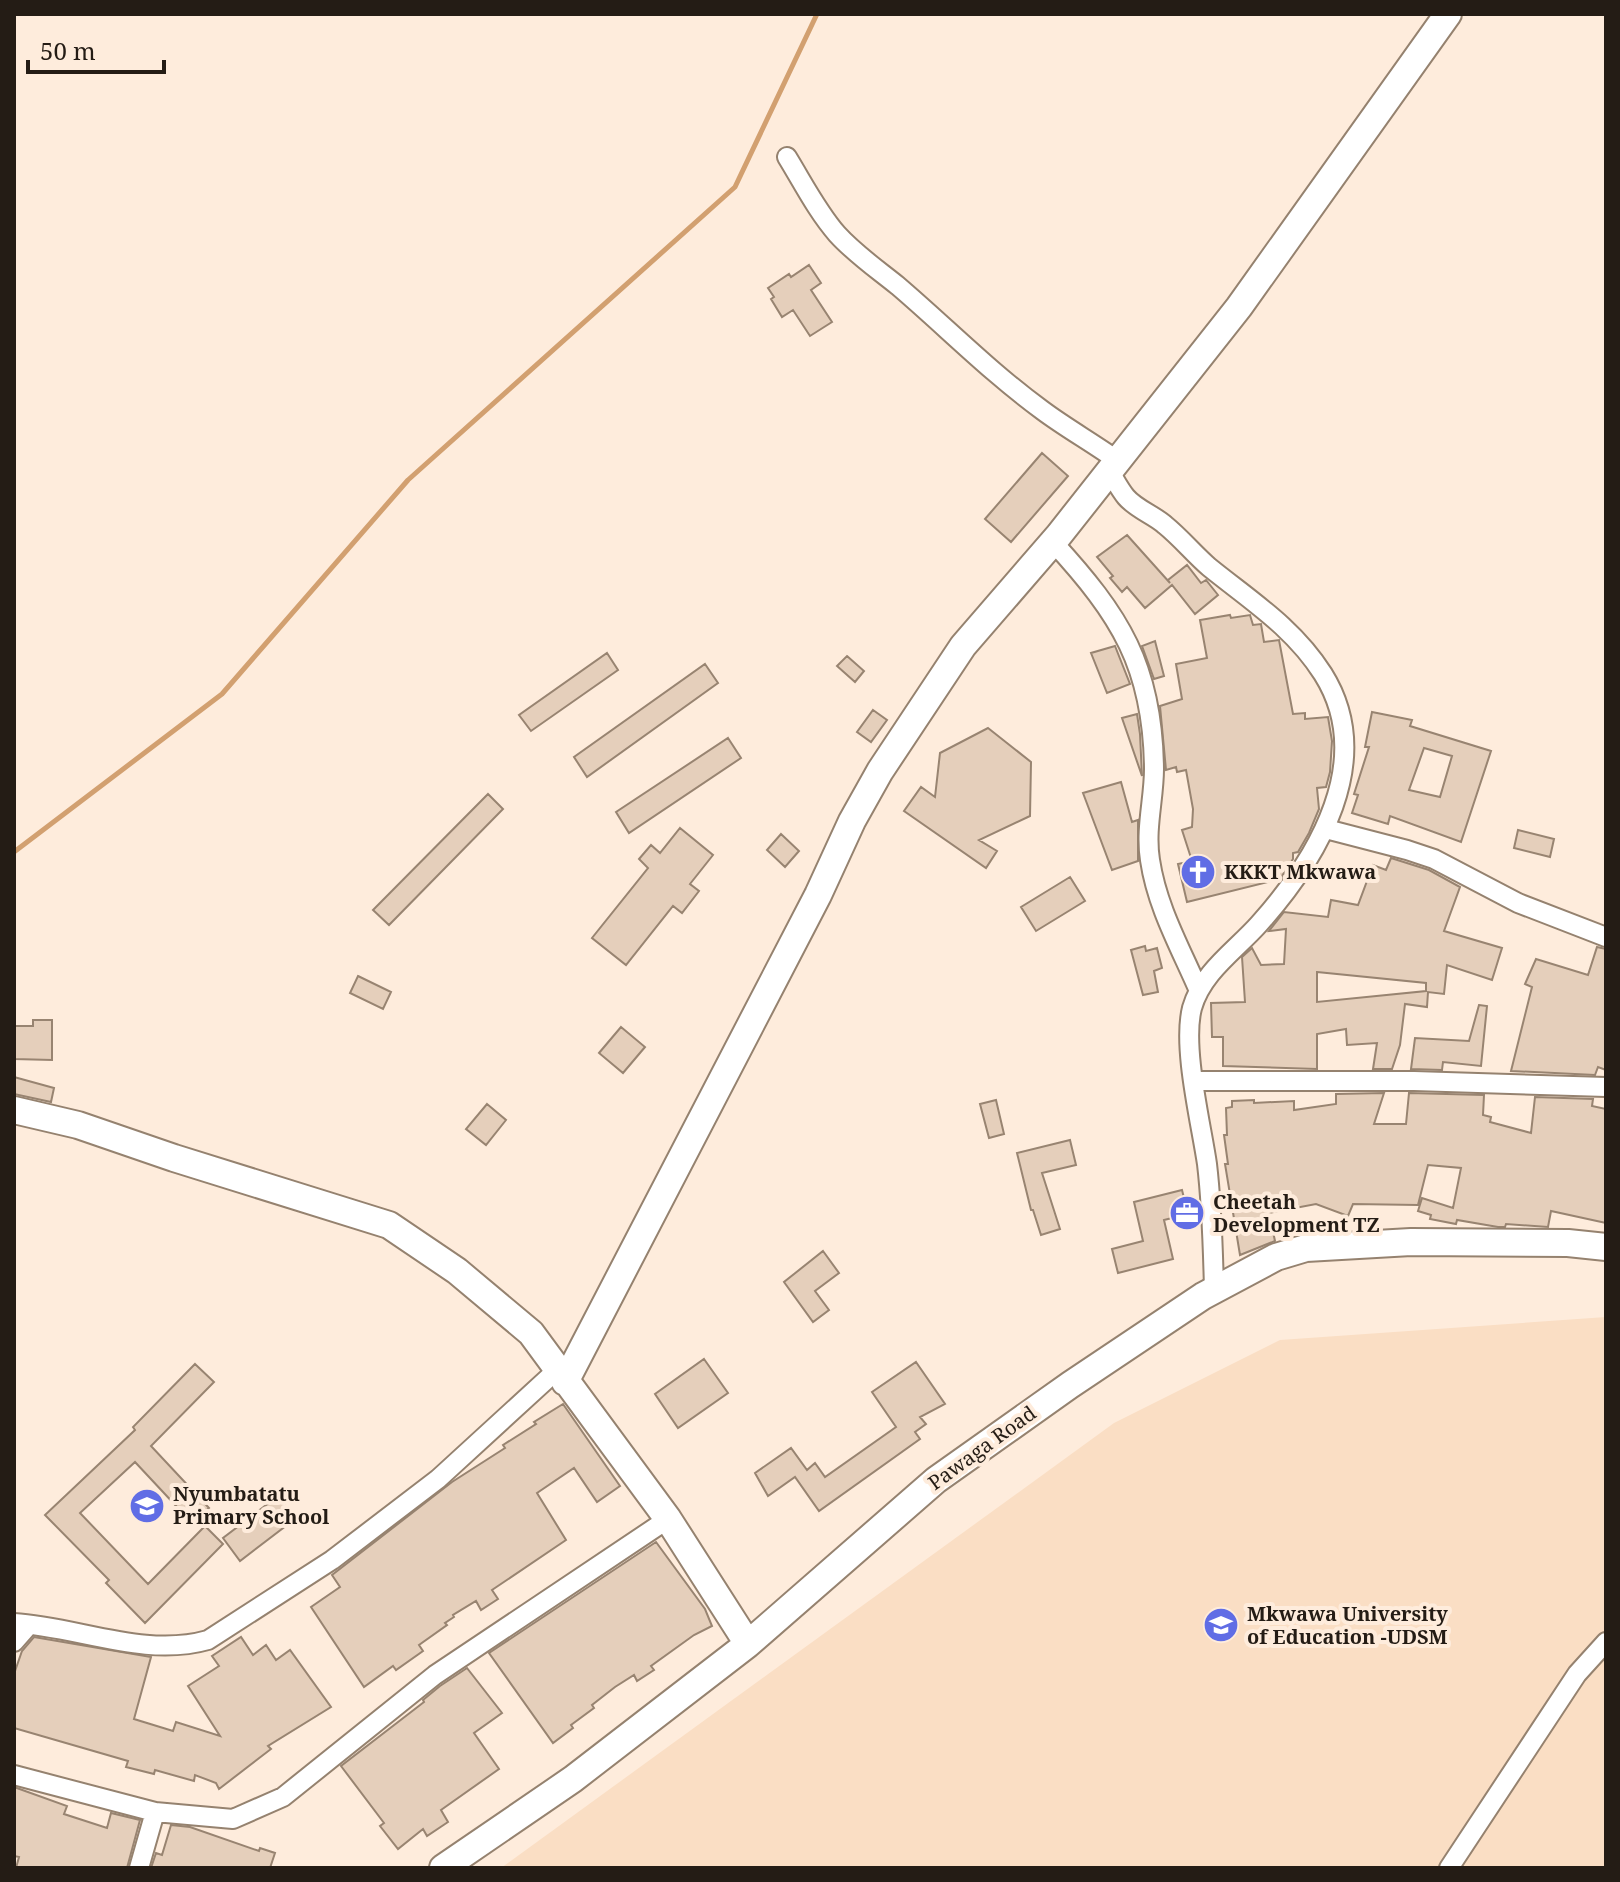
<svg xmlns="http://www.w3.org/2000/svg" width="1620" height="1882" font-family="'Noto Serif',serif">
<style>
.built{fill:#fadec4}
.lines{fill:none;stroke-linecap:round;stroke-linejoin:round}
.stream{stroke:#d2a070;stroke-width:5}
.building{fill:#e5cfbb;stroke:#988471;stroke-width:2;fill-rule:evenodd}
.street-casing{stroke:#95826f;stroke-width:22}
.secondary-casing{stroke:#95826f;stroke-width:30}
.street{stroke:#fff;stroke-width:18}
.secondary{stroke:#fff;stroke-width:26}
.labels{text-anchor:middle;stroke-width:8;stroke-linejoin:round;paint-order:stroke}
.poi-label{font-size:20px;font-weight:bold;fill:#241c15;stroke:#feecdc;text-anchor:start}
.street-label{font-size:20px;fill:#241c15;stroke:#feecdc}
</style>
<rect width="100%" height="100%" fill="#feecdc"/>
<!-- built -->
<path class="built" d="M 1606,1317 L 1606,1868 L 501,1868 L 1114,1423 L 1280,1340 Z"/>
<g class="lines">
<!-- stream -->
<path class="stream" d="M 14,852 L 222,694 L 408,480 L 735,187 L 817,14"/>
</g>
<!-- building -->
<path class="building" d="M 809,265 L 821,283 L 811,290 L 832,322 L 810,336 L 793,310 L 782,317 L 771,299 L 774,297 L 768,288 L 789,274 L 791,277 Z
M 1042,453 L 1068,476 L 1011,542 L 985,519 Z
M 1127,535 L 1170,583 L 1168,580 L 1187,565 L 1201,583 L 1206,580 L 1218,595 L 1195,614 L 1172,585 L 1145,608 L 1127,587 L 1122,592 L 1110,578 L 1113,576 L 1097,557 Z
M 1230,615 L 1231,618 L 1250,615 L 1253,625 L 1261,624 L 1264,642 L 1279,640 L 1293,714 L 1305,713 L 1305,719 L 1328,717 L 1332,741 L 1330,772 L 1326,787 L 1317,788 L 1319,809 L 1309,833 L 1298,852 L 1293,853 L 1293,859 L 1280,879 L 1187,902 L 1178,864 L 1192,861 L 1182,830 L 1192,827 L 1193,809 L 1186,770 L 1177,772 L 1176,767 L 1166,770 L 1160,706 L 1182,699 L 1176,664 L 1207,658 L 1200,620 Z
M 1155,641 L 1164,676 L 1154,679 L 1142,646 Z
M 1115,646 L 1130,684 L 1107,693 L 1091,653 Z
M 607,653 L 618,670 L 531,731 L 519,715 Z
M 847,656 L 864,671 L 855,682 L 837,666 Z
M 705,664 L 718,683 L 587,777 L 574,757 Z
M 873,710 L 887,720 L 871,742 L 857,732 Z
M 1372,712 L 1412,720 L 1410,726 L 1491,751 L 1461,842 L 1390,816 L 1388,824 L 1352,813 L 1358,795 L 1354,794 L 1369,747 L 1365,747 ZM 1424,748 L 1452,756 L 1440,797 L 1409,790 Z
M 1137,714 L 1140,734 L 1142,776 L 1122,718 Z
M 988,728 L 1031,762 L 1030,816 L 979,840 L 997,851 L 986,868 L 904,811 L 921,787 L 935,797 L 940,753 Z
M 728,738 L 741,758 L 629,833 L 616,812 Z
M 1121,782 L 1132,822 L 1138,820 L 1138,861 L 1112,870 L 1083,793 Z
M 488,794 L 503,809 L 389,925 L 373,910 Z
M 680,828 L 713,855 L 690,884 L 699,891 L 682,913 L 673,906 L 626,965 L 592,938 L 648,868 L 639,859 L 651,845 L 660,853 Z
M 1518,830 L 1554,839 L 1550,857 L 1514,848 Z
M 781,834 L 799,851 L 785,867 L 767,850 Z
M 1391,858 L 1429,870 L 1460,887 L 1444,931 L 1502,948 L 1492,980 L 1447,965 L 1444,994 L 1428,992 L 1427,1007 L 1405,1004 L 1400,1045 L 1392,1069 L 1373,1069 L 1377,1043 L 1347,1045 L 1346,1029 L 1317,1034 L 1317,1069 L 1223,1066 L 1223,1037 L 1212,1037 L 1211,1003 L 1245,1002 L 1242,957 L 1252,948 L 1261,965 L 1284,964 L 1286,929 L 1269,931 L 1284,912 L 1328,917 L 1331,900 L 1358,905 L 1373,865 L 1386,870 ZM 1317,972 L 1426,983 L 1426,991 L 1317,1002 Z
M 1070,877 L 1085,901 L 1036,931 L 1021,907 Z
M 1145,946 L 1146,951 L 1157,948 L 1162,968 L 1154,971 L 1158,992 L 1143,995 L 1131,950 Z
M 1597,947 L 1606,949 L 1606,1070 L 1598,1067 L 1595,1075 L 1511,1071 L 1532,987 L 1525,984 L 1536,959 L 1588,975 Z
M 358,976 L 391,992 L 383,1009 L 350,993 Z
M 1479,1005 L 1487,1006 L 1481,1066 L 1443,1062 L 1442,1070 L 1411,1069 L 1415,1038 L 1469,1041 Z
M 33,1020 L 52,1020 L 52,1060 L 14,1059 L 14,1026 L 33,1026 Z
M 621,1027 L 645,1047 L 623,1073 L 599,1053 Z
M 14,1077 L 54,1088 L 51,1102 L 14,1094 Z
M 1384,1093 L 1374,1124 L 1406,1124 L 1409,1093 L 1484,1095 L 1483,1115 L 1491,1117 L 1490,1122 L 1531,1133 L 1535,1097 L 1593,1099 L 1592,1106 L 1606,1109 L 1606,1223 L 1551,1211 L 1548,1227 L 1506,1224 L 1505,1227 L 1498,1227 L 1457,1220 L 1456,1224 L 1430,1219 L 1431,1215 L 1418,1211 L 1422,1198 L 1453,1208 L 1461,1168 L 1428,1165 L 1418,1205 L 1353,1204 L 1348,1216 L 1316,1204 L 1269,1213 L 1275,1241 L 1240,1255 L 1225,1164 L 1228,1164 L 1224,1135 L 1227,1135 L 1226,1108 L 1232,1107 L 1232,1101 L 1254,1100 L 1254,1103 L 1294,1101 L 1294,1110 L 1336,1104 L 1336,1094 Z
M 996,1100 L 1004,1134 L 989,1138 L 980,1104 Z
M 487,1104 L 506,1120 L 486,1145 L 466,1129 Z
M 1070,1140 L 1076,1165 L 1042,1173 L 1060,1229 L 1041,1235 L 1033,1210 L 1031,1210 L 1017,1153 Z
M 1182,1190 L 1188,1214 L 1164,1220 L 1173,1259 L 1118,1273 L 1112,1249 L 1143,1241 L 1134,1202 Z
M 823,1251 L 839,1273 L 815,1291 L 829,1310 L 813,1322 L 784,1282 Z
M 704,1359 L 728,1393 L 678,1428 L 655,1394 Z
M 916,1362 L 945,1404 L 920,1417 L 926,1424 L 915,1432 L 920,1439 L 819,1511 L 795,1477 L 768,1496 L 755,1473 L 791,1448 L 807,1470 L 815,1463 L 825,1477 L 896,1427 L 872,1392 Z
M 195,1364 L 214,1382 L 151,1446 L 209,1508 L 192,1523 L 135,1462 L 80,1513 L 148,1584 L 205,1526 L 223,1544 L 145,1623 L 106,1583 L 109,1580 L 45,1515 L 135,1430 L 133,1427 Z
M 563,1404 L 620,1486 L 597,1502 L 574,1468 L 537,1493 L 566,1540 L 492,1590 L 498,1599 L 481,1610 L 476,1601 L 453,1615 L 454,1617 L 445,1623 L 447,1625 L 419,1645 L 423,1651 L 396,1670 L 393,1666 L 364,1687 L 311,1607 L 340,1587 L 332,1575 L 452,1482 L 505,1448 L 503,1445 L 536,1424 L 534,1422 Z
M 278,1496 L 295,1519 L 240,1561 L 223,1538 Z
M 656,1542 L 705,1609 L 712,1626 L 694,1635 L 651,1666 L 654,1670 L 637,1681 L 634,1675 L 615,1687 L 592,1705 L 594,1708 L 571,1725 L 573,1728 L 553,1743 L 489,1653 Z
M 34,1637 L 151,1657 L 134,1719 L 173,1731 L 176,1722 L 220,1736 L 188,1686 L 219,1666 L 212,1656 L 241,1637 L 253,1655 L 266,1645 L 276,1660 L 290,1650 L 331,1707 L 268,1746 L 271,1749 L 219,1789 L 216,1783 L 195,1775 L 194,1781 L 155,1770 L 154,1774 L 126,1767 L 128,1761 L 14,1728 L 14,1674 L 22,1651 Z
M 467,1668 L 502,1713 L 474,1733 L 499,1769 L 441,1810 L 448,1822 L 427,1836 L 423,1829 L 398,1849 L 380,1826 L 384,1823 L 341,1766 L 424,1702 L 423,1700 L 440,1686 Z
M 14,1787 L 67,1806 L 64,1814 L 107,1828 L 111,1813 L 140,1820 L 127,1868 L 16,1868 L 19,1857 L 14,1856 Z
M 171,1825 L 190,1827 L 259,1851 L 260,1848 L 275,1853 L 270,1868 L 151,1868 L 156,1853 L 162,1855 Z"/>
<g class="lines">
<defs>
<path id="street" d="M 787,157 C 803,183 817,211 837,234 C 855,254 877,269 898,286 C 946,327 990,372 1042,410 C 1066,428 1093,443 1118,461
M 1110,472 C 1115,480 1120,490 1126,497 C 1136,509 1154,515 1165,525 C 1181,538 1194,554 1209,567 C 1251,601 1293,627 1323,674 C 1377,760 1318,858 1259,924 C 1236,950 1202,972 1192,1008 C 1182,1047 1201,1123 1207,1164 C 1212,1206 1213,1248 1214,1290
M 1053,542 C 1120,615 1153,666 1154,769 C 1154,799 1145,829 1150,860 C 1157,907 1180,947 1199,991
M 1326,829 L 1407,850 L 1434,859 L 1518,903 L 1606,937
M 1194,1081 L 1414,1081 L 1606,1087
M 14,1623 C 78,1627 145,1658 208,1640 L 332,1560 L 438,1479 L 557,1370
M 14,1642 L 29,1625
M 14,1775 L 155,1812 L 233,1819 L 283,1797 L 435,1675 L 668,1519
M 139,1868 L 155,1812
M 1449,1868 L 1577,1674 L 1606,1642"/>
<path id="secondary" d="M 14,1110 L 78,1125 L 174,1158 L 389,1225 L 457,1271 L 531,1333 L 668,1519 L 748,1644
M 565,1382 L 818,895 L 852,821 L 880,771 L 963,646 L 1059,535 L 1239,307 L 1448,14
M 443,1868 L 573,1779 L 748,1644 L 936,1480 L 1070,1385 L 1203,1296 L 1276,1257 L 1306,1248 L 1411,1242 L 1568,1243 L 1606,1247"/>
</defs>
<!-- street casing -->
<use href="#street" class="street-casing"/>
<!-- secondary casing -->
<use href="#secondary" class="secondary-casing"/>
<!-- street -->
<use href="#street" class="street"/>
<!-- secondary -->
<use href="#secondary" class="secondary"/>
</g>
<!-- icons -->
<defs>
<symbol id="church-disc" viewBox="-11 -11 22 22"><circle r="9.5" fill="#606de5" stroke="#feecdc"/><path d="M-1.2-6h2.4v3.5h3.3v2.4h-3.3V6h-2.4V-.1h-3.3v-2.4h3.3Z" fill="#fff"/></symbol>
<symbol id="office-disc" viewBox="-11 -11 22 22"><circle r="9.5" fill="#606de5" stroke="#feecdc"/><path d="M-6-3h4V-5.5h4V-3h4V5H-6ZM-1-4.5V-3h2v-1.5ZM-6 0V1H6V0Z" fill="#fff"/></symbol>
<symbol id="school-disc" viewBox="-11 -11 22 22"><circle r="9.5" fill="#606de5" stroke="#feecdc"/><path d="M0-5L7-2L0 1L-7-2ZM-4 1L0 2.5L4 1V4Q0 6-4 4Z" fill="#fff"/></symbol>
<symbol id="university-disc" viewBox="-11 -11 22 22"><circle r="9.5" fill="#606de5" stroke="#feecdc"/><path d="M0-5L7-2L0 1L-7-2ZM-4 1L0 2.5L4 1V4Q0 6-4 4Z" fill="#fff"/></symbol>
</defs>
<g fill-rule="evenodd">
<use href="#church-disc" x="1178" y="852" width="40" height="40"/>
<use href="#office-disc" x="1167" y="1193" width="40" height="40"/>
<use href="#school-disc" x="127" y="1486" width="40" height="40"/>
<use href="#university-disc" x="1201" y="1605" width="40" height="40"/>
</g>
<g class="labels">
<!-- poi labels -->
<g class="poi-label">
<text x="1224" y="879">KKKT Mkwawa</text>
<text x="1213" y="1209">Cheetah<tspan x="1213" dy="23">Development TZ</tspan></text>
<text x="173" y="1501">Nyumbatatu<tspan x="173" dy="23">Primary School</tspan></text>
<text x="1247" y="1621">Mkwawa University<tspan x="1247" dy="23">of Education -UDSM</tspan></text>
</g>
<!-- street labels -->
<g class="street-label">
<text transform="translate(982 1448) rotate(-36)" y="7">Pawaga Road</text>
</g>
</g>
<!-- border -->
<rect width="1620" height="1882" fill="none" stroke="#241c15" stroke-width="32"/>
<!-- scale -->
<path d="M28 60v12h136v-12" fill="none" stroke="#241c15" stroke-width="4"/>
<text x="40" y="60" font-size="24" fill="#241c15" stroke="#feecdc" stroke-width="6" paint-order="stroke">50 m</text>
</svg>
